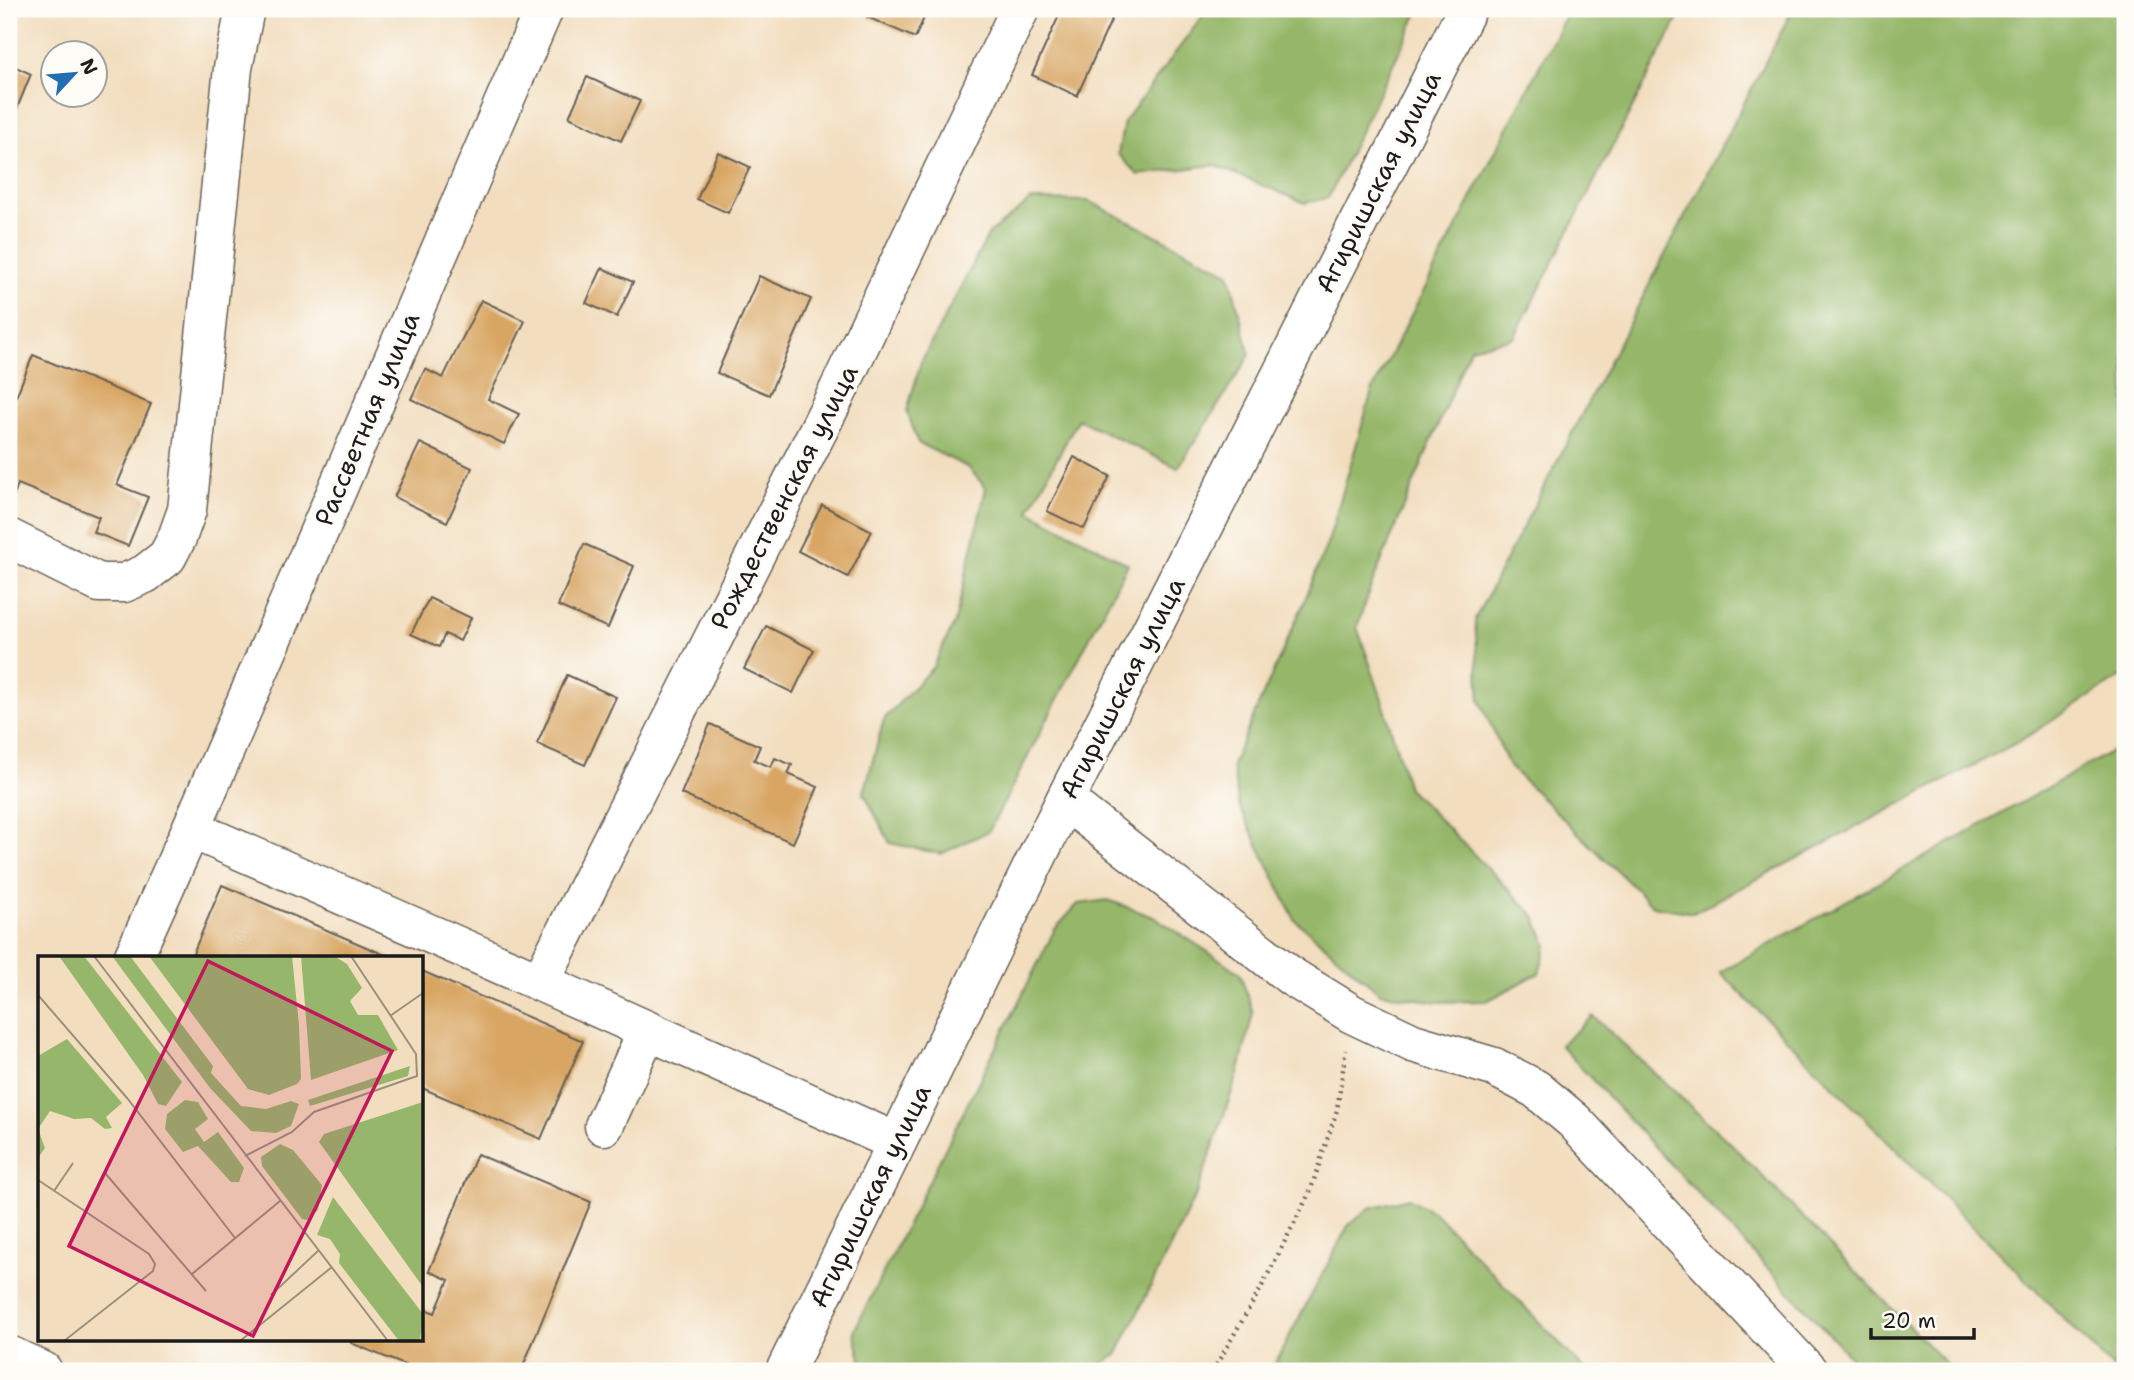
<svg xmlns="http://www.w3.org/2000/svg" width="2134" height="1380" font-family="'Shantell Sans',sans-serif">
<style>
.forest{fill:#96b76b;stroke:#596a44;stroke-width:2}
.building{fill:#d8a562}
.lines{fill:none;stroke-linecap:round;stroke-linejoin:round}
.minor-casing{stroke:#676055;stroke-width:41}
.path{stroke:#676055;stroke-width:4.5;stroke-dasharray:2 5;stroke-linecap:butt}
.minor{stroke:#fff;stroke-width:38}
.labels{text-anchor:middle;stroke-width:7;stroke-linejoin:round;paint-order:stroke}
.street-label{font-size:26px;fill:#1c1c1c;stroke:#fdfcf7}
.inset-road{fill:none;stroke:#9c907d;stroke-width:2}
.view{fill:#c2185b;fill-opacity:0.15;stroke:#c2185b;stroke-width:3.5}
.inset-edge{fill:none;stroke:#1c1c1c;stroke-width:3.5}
</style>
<rect width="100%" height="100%" fill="#fdfcf7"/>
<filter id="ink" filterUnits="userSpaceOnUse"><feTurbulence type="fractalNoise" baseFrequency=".0143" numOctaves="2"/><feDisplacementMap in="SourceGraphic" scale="14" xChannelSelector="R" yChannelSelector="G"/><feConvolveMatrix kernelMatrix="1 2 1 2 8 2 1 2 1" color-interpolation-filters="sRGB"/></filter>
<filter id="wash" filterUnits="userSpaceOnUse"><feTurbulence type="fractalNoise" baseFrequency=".00686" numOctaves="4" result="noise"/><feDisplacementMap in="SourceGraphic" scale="28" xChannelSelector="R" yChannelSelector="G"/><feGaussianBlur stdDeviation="1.57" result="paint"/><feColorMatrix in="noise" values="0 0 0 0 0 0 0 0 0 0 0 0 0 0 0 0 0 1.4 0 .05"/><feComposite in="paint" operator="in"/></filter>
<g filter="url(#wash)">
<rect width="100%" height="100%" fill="#f2ddbe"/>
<!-- forest -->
<path class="forest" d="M 1208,9 L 1420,9 L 1328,198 L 1305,203 L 1214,165 L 1138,175 L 1118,154 L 1124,122 Z
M 1569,9 L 1683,9 L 1514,338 L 1470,348 L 1371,586 L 1357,627 L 1384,705 L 1408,788 L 1535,916 L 1547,945 L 1539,973 L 1487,1001 L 1437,1002 L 1380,993 L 1295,920 L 1239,806 L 1232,765 L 1302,607 L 1329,539 L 1372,391 Z
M 1793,9 L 2125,9 L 2125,674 L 2020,741 L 1693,913 L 1653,906 L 1509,766 L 1480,701 L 1475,619 Z
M 1031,200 L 1089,201 L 1229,273 L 1250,355 L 1178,468 L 1078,419 L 1029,511 L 1128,564 L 989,831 L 941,854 L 890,843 L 864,793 L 884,719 L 933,667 L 955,622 L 986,488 L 969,468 L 918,443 L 907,411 L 921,362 L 989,234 Z
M 2125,744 L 2125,1371 L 2116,1371 L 1720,972 Z
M 1108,900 L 1156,918 L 1240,973 L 1253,1013 L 1239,1071 L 1198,1190 L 1117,1355 L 1090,1371 L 864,1371 L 854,1331 L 1055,929 L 1078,904 Z
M 1593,1016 L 1732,1145 L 1953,1371 L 1863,1371 L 1560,1045 Z
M 1409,1198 L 1434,1212 L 1586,1371 L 1271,1371 L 1348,1226 L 1370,1208 Z"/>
<g id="blocks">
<!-- building -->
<path class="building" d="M 870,9 L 928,9 L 915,38 L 867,17 Z
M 1062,9 L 1097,9 L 1113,16 L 1077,96 L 1032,75 Z
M 9,64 L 31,74 L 9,128 Z
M 587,77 L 640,101 L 621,141 L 569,117 Z
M 718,152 L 750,167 L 728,213 L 697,199 Z
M 602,268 L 633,282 L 617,317 L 586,303 Z
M 759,276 L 811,299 L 769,395 L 717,373 Z
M 481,300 L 525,321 L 488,399 L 519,414 L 504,444 L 411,399 L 425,369 L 443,378 Z
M 33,355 L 151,404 L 117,485 L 148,497 L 128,546 L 93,532 L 99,517 L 18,484 L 14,495 L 9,493 L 9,414 Z
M 420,443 L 472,468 L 447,522 L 394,497 Z
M 1074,457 L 1110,476 L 1084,529 L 1047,511 Z
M 822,505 L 872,531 L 848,577 L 798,551 Z
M 584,544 L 634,566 L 608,628 L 558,606 Z
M 429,598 L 471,618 L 460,641 L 445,634 L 439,647 L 411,634 Z
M 766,626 L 814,650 L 793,693 L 744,669 Z
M 567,675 L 616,697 L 585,765 L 537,744 Z
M 710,724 L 760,746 L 754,760 L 771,767 L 775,758 L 792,765 L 788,774 L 818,787 L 793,843 L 681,794 Z
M 222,885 L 392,958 L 191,958 Z
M 422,971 L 583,1041 L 541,1139 L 422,1088 Z
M 477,1154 L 591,1202 L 521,1371 L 419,1371 L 351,1343 L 352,1340 L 422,1340 L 422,1308 L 435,1313 L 449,1280 L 429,1271 Z"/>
</g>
</g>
<g filter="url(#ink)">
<use href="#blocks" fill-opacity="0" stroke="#676055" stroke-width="2"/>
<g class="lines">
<defs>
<path id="minor" d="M 9,538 L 99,583 L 124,583 L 145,574 L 167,557 L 177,538 L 187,510 L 233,68 L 245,9
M 1065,800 L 1292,977 L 1352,1014 L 1413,1043 L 1494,1067 L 1536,1089 L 1574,1121 L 1808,1371
M 191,829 L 540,982 L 896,1142
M 133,958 L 191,829 L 544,9
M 540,982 L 838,391 L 1020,9
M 604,1126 L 647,1031
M 9,1355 L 43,1371
M 785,1371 L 1065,800 L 1467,9"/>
</defs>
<!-- minor casing -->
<use href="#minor" class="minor-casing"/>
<!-- path -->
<path class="path" d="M 1213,1371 L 1260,1290 L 1310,1192 L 1337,1110 L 1346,1050"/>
<!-- minor -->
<use href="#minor" class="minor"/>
</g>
</g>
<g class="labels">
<!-- street labels -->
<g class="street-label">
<text transform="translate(1378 182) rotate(-63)" y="9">Агиришская улица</text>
<text transform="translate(367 419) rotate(-67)" y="9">Рассветная улица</text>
<text transform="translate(784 497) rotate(-63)" y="9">Рождественская улица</text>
<text transform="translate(1122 688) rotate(-63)" y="9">Агиришская улица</text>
<text transform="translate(870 1196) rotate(-64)" y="9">Агиришская улица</text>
</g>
</g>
<!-- overview -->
<g transform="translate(38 956)">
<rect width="385" height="385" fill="#f2ddbe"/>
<path d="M 21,0 L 46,0 L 144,126 L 128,150 L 120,148 L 105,119 ZM 74,0 L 92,0 L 175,110 L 173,117 L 203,150 L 228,153 L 253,145 L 261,148 L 253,170 L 238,177 L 213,175 L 172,132 ZM 111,0 L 254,0 L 261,69 L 263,123 L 259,128 L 231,139 L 210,133 ZM 263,0 L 296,0 L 309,8 L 324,32 L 312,45 L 320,59 L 340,59 L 360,94 L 273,124 ZM 29,83 L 84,147 L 68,161 L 74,172 L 67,173 L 53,162 L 36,163 L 12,155 L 0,173 L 7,192 L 0,202 L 0,100 ZM 372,110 L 370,120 L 272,150 L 270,144 ZM 147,144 L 160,146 L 170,163 L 157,173 L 166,186 L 180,176 L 206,212 L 201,226 L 193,226 L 160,190 L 145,196 L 127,173 L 129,158 ZM 385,146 L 385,331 L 281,186 L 286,178 ZM 242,188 L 255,194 L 284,229 L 280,254 L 270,264 L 264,263 L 224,210 L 223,201 ZM 295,241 L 385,358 L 382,385 L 361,385 L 301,307 L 302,298 L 292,283 L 279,279 Z" fill="#96b76b"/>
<path class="inset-road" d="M 56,0 L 350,385M 0,39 L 89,142 L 197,282M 352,60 L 385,37M 207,200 L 254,176 L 276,156 L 379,120 L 378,98 L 313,0M 67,217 L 168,335M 0,224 L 111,298 L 117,308 L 115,315 L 26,385M 16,235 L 35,207M 154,318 L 242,245M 233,339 L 281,294M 202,385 L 294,311"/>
<path class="view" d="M 170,5 L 354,95 L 215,380 L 31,290 Z"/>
<rect width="385" height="385" class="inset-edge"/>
</g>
<!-- margin -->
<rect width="2134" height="1380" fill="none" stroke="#fdfcf7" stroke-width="35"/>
<!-- north arrow -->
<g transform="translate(74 74) rotate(64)"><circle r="33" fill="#fdfcf7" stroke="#a3a29f" stroke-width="2"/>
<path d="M0-5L12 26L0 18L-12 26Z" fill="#1f6fb2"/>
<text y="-10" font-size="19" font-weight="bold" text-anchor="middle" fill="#1c1c1c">N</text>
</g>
<!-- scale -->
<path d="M1871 1328v10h103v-10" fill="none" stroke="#1c1c1c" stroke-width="3.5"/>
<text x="1882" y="1328" font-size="21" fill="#1c1c1c" stroke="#fdfcf7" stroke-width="5" paint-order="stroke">20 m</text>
</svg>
